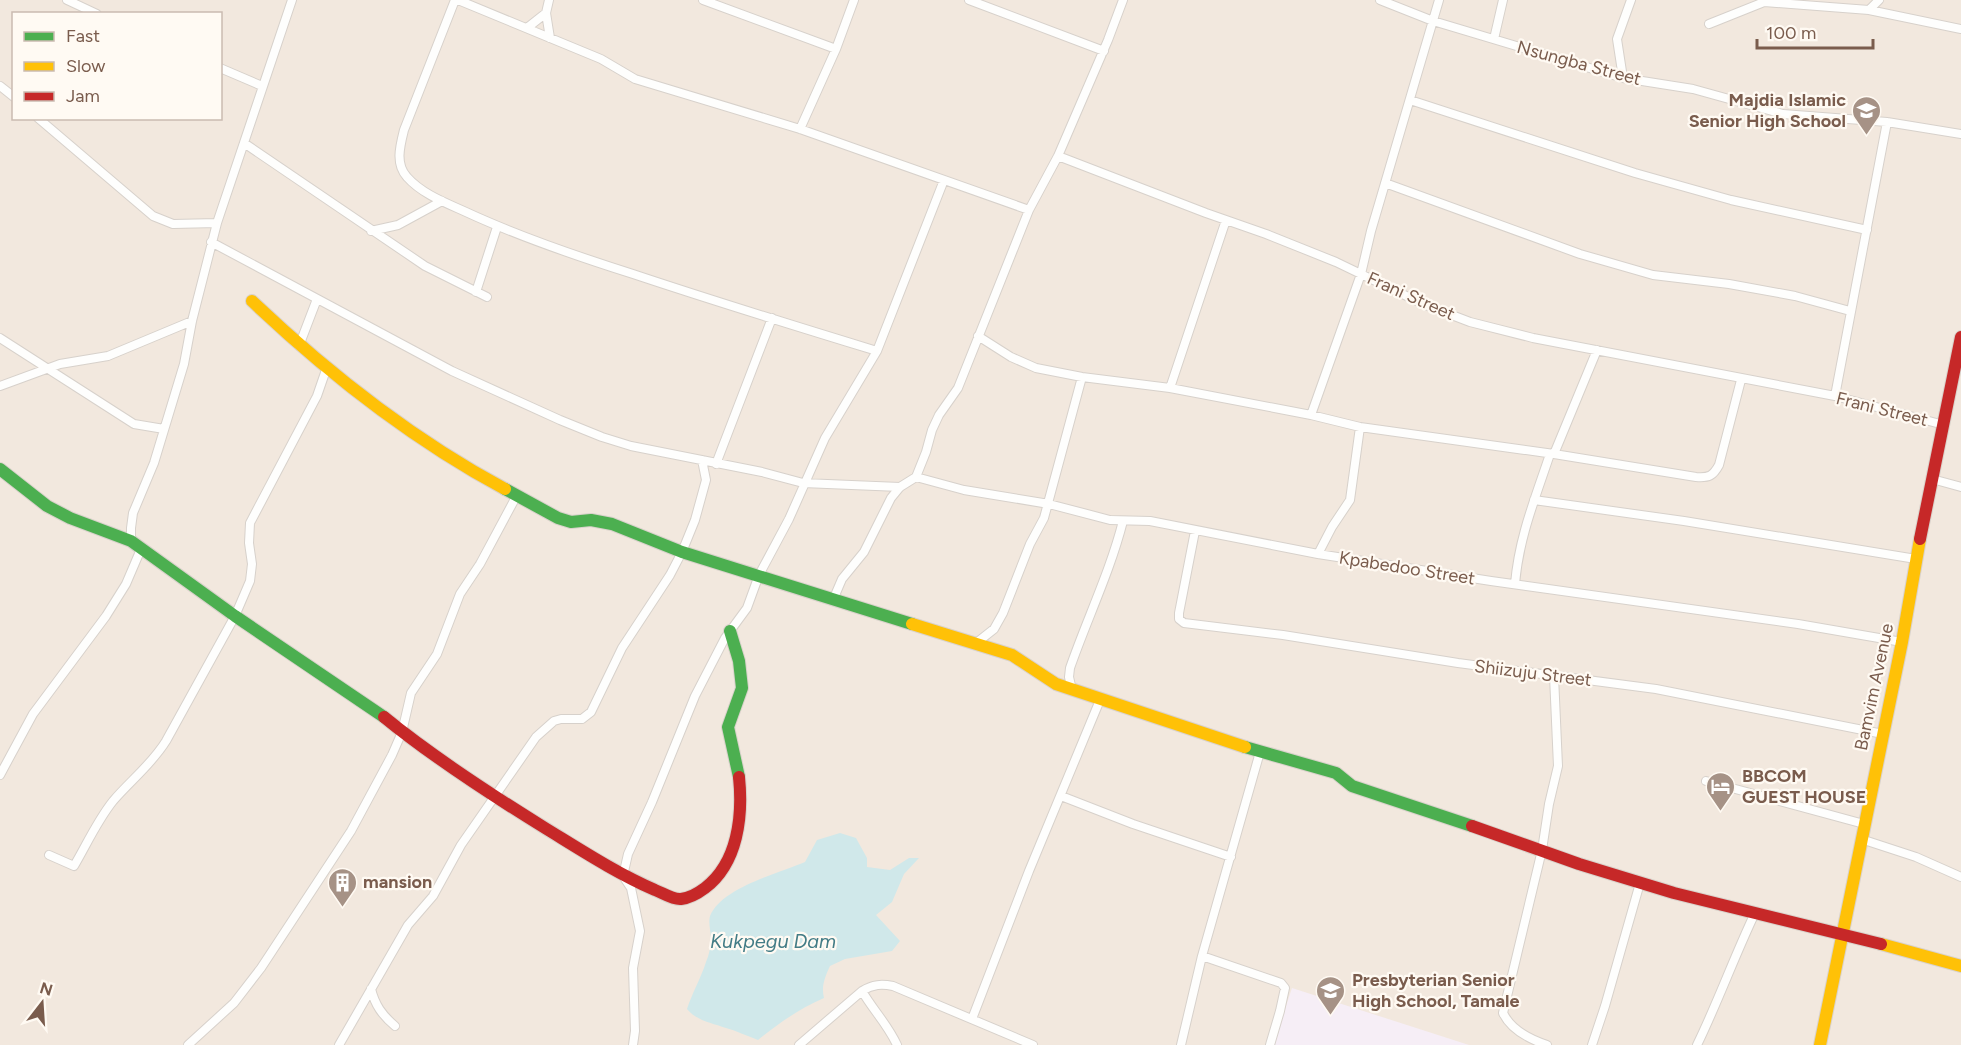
<svg xmlns="http://www.w3.org/2000/svg" width="1961" height="1045" font-family="Figtree,sans-serif">
<style>
.residential{fill:#f2e8de;fill-rule:evenodd}
.education{fill:#f6eef6}
.water{fill:#d0e8ea}
.lines{fill:none;stroke-linecap:round;stroke-linejoin:round}
.street-casing{stroke:#d7d1cb;stroke-width:10}
.fast-casing{stroke:#d9d2cb;stroke-width:14}
.slow-casing{stroke:#d9d2cb;stroke-width:14}
.jam-casing{stroke:#d9d2cb;stroke-width:14}
.street{stroke:#fefefd;stroke-width:8}
.fast{stroke:#4caf50;stroke-width:12}
.slow{stroke:#ffc107;stroke-width:12}
.jam{stroke:#c62828;stroke-width:12}
.labels{text-anchor:middle;stroke-width:4.5;stroke-linejoin:round;paint-order:stroke}
.street-label{font-size:18px;fill:#7a5c4d;stroke:#fffaf3}
.poi-label{font-size:18px;font-weight:bold;fill:#7a5c4d;stroke:#fffaf3;text-anchor:start}
.water-label{font-size:20px;font-style:italic;fill:#437c86;stroke:#fffaf3}
</style>
<rect width="100%" height="100%" fill="#f9f5f0"/>
<!-- residential -->
<path class="residential" d="M 0,0 L 1961,0 L 1961,1045 L 0,1045 ZM 14,14 L 220,14 L 220,118 L 14,118 Z"/>
<!-- education -->
<path class="education" d="M 1292,988 L 1469,1045 L 1273,1045 Z"/>
<!-- water -->
<path class="water" d="M 840,833 L 856,838 L 867,858 L 867,867 L 890,870 L 909,858 L 919,858 L 904,874 L 892,902 L 876,915 L 900,941 L 892,951 L 845,959 L 830,966 C 825,977 821,986 824,998 C 799,1009 779,1023 758,1040 C 747,1036 737,1031 726,1028 C 712,1023 697,1021 687,1009 C 692,993 701,978 706,962 C 709,955 711,946 711,939 C 711,932 708,923 710,916 C 721,888 779,873 805,862 L 817,840 Z"/>
<g class="lines">
<defs>
<path id="street" d="M 67,0 L 97,14
M 455,0 L 404,130 C 400,146 395,164 407,177 C 422,194 446,203 466,212 C 520,237 576,256 633,274 C 714,301 795,326 877,351
M 458,0 L 601,59 L 635,79 L 800,129 L 1029,210
M 549,0 L 546,13 L 550,38
M 703,0 L 836,49
M 969,0 L 1104,51
M 1123,0 L 1108,40 L 1058,156 L 1206,213 L 1266,234 L 1336,262 L 1423,304 L 1470,322 L 1533,338 L 1835,396 L 1944,425
M 1380,0 L 1433,21 L 1623,78 L 1693,89 L 1783,114 L 1887,122 L 1961,134
M 1762,0 L 1764,2 L 1869,10 L 1961,29
M 1869,10 L 1879,0
M 1709,24 L 1764,2 L 1765,0
M 527,28 L 546,13
M 1494,39 L 1503,0
M 220,68 L 262,86
M 1623,78 L 1617,39 L 1631,0
M 0,86 L 14,97
M 1410,100 L 1635,173 L 1731,200 L 1867,230
M 38,118 L 153,216 L 173,224 L 217,223
M 800,129 L 836,49 L 854,0
M 244,143 L 425,266 L 487,297
M 1385,183 L 1580,254 L 1653,275 L 1729,284 L 1795,296 L 1850,311
M 371,231 L 398,225 L 442,201
M 211,242 L 452,371 L 560,420 L 602,437 L 631,446 L 762,472 L 803,483 L 900,487
M 476,292 L 497,227
M 978,336 L 1011,357 L 1036,368 L 1082,377 L 1170,388 L 1311,415 L 1360,427 L 1554,454 L 1696,477 C 1709,478 1713,476 1719,465 L 1741,380
M 0,338 L 134,424 L 164,429
M 299,346 L 317,299
M 0,386 L 60,364 L 108,356 L 192,321
M 1170,388 L 1226,220
M 1835,396 L 1887,122
M 1311,415 L 1361,274 L 1371,231 L 1439,0
M 1554,454 L 1597,350
M 716,464 L 772,318
M 916,477 L 964,490 L 1049,504 L 1110,520 L 1150,521 L 1318,554 L 1491,581 L 1798,624 L 1902,642
M 1932,479 L 1961,487
M 1534,500 L 1684,521 L 1916,559
M 1195,531 L 1179,613 L 1179,619 L 1184,623 L 1283,635 L 1458,663 L 1656,689 L 1883,734
M 131,541 L 131,528 L 133,513 L 154,463 L 184,364 L 192,321 L 217,223 L 292,0
M 1318,554 L 1332,527 L 1350,500 L 1360,427
M 1515,584 C 1519,537 1535,499 1550,454
M 833,600 L 842,579 L 864,552 L 891,498 L 900,487 L 916,477 L 926,452 L 932,430 L 939,415 L 958,388 L 1029,210 L 1058,156
M 975,644 L 994,629 L 1003,613 L 1030,544 L 1044,518 L 1082,377
M 1072,690 L 1069,677 L 1070,668 C 1087,619 1110,572 1123,521
M 0,775 L 33,714 L 106,616 L 126,584 L 141,549
M 1706,781 L 1864,824
M 1061,796 L 1133,824 L 1231,857
M 1861,839 L 1916,857 L 1961,877
M 49,855 L 74,866 C 87,844 97,821 113,801 C 130,781 152,764 166,741 L 235,616 L 250,581 L 252,564 L 249,543 L 250,523 L 317,396 L 327,367
M 1202,956 L 1281,983 L 1285,988 L 1280,1011 L 1270,1045
M 371,989 C 375,1005 382,1015 395,1026
M 862,991 C 873,1010 888,1025 897,1045
M 972,1019 L 1029,871 L 1100,700
M 188,1045 L 234,1003 L 261,968 L 351,831 L 392,755 L 402,732 L 411,693 L 437,654 L 460,594 L 480,564 L 517,495
M 339,1045 L 408,925 L 433,896 L 461,845 L 536,737 L 554,721 L 561,719 L 582,719 L 591,712 L 622,648 L 670,575 L 682,552 L 695,520 L 706,480 L 702,460
M 633,1045 L 635,1031 L 633,968 L 640,931 L 631,888 L 623,876 L 628,854 L 652,802 L 695,696 L 725,638 L 747,608 L 759,575 L 789,519 L 825,438 L 877,351 L 944,180
M 799,1045 L 862,991 C 873,984 882,984 893,986 L 1033,1045
M 1181,1045 L 1202,956 L 1260,752
M 1547,1045 C 1529,1039 1511,1030 1503,1013 L 1542,850 L 1549,804 L 1558,766 L 1554,676
M 1592,1045 L 1605,1006 L 1640,883
M 1697,1045 C 1718,1002 1734,957 1755,913"/>
<path id="fast" d="M 0,469 L 47,506 L 70,518 L 131,541 L 235,616 L 384,717
M 505,489 L 558,518 L 571,522 L 591,520 L 612,524 L 682,552 L 912,624
M 730,631 L 739,661 L 742,688 L 728,727 L 739,777
M 1245,747 L 1336,773 L 1352,786 L 1472,826"/>
<path id="slow" d="M 252,301 C 328,373 412,439 505,489
M 912,624 L 1012,655 L 1056,684 L 1245,747
M 1881,944 L 1961,966
M 1820,1045 L 1902,642 L 1920,539"/>
<path id="jam" d="M 1920,539 L 1961,337
M 384,717 C 434,758 490,794 545,828 C 581,850 616,873 655,890 C 663,893 673,900 681,899 C 690,898 697,894 705,888 C 738,863 743,816 739,777
M 1472,826 L 1579,864 L 1674,893 L 1881,944"/>
</defs>
<!-- street casing -->
<use href="#street" class="street-casing"/>
<!-- fast casing -->
<use href="#fast" class="fast-casing"/>
<!-- slow casing -->
<use href="#slow" class="slow-casing"/>
<!-- jam casing -->
<use href="#jam" class="jam-casing"/>
<!-- street -->
<use href="#street" class="street"/>
<!-- fast -->
<use href="#fast" class="fast"/>
<!-- slow -->
<use href="#slow" class="slow"/>
<!-- jam -->
<use href="#jam" class="jam"/>
</g>
<!-- icons -->
<defs>
<symbol id="school-pin" viewBox="-11 -11 22 30"><path d="M0 17L-7.5 6A9.5 9.5 0 1 1 7.5 6Z" fill="#a69286" stroke="#fffaf3"/><path d="M0-5L7-2L0 1L-7-2ZM-4 1L0 2.5L4 1V4Q0 6-4 4Z" fill="#fff"/></symbol>
<symbol id="hotel-pin" viewBox="-11 -11 22 30"><path d="M0 17L-7.5 6A9.5 9.5 0 1 1 7.5 6Z" fill="#a69286" stroke="#fffaf3"/><path d="M-6-4.5h1.5V1H6V5H4.5V3h-9V5H-6ZM-4 0a1.8 1.8 0 1 1 3.6 0ZM.5 0V-2.5h3Q6-2.5 6 0Z" fill="#fff"/></symbol>
<symbol id="building-pin" viewBox="-11 -11 22 30"><path d="M0 17L-7.5 6A9.5 9.5 0 1 1 7.5 6Z" fill="#a69286" stroke="#fffaf3"/><path d="M-4-6H4V6H1V3H-1V6H-4ZM-2.5-4.3h1.7v1.8h-1.7ZM.8-4.3h1.7v1.8H.8ZM-2.5-1h1.7V.8h-1.7ZM.8-1h1.7V.8H.8Z" fill="#fff"/></symbol>
</defs>
<g fill-rule="evenodd">
<use href="#school-pin" x="1850" y="94" width="33" height="45"/>
<use href="#hotel-pin" x="1704" y="770" width="33" height="45"/>
<use href="#building-pin" x="326" y="866" width="33" height="45"/>
<use href="#school-pin" x="1314" y="974" width="33" height="45"/>
</g>
<g class="labels">
<!-- street labels -->
<g class="street-label">
<text transform="translate(1579 63) rotate(15)" y="6">Nsungba Street</text>
<text transform="translate(1411 296) rotate(24)" y="6">Frani Street</text>
<text transform="translate(1882 409) rotate(14)" y="6">Frani Street</text>
<text transform="translate(1407 568) rotate(9)" y="6">Kpabedoo Street</text>
<text transform="translate(1533 673) rotate(7)" y="6">Shiizuju Street</text>
<text transform="translate(1874 687) rotate(-78)" y="6">Bamvim Avenue</text>
</g>
<!-- poi labels -->
<g class="poi-label">
<text x="1846" y="106" text-anchor="end">Majdia Islamic<tspan x="1846" dy="21">Senior High School</tspan></text>
<text x="1742" y="782">BBCOM<tspan x="1742" dy="21">GUEST HOUSE</tspan></text>
<text x="363" y="888">mansion</text>
<text x="1352" y="986">Presbyterian Senior<tspan x="1352" dy="21">High School, Tamale</tspan></text>
</g>
<!-- water labels -->
<g class="water-label">
<text x="773" y="948">Kukpegu Dam</text>
</g>
</g>
<!-- legend -->
<rect x="12" y="12" width="210" height="108" fill="#fffaf3" stroke="#cabbb1" stroke-width="1.5"/>
<rect x="24" y="32" width="30" height="9" fill="#4caf50" stroke="#cabbb1" stroke-width="1.5"/>
<text x="66" y="42" font-size="18" fill="#7a5c4d">Fast</text>
<rect x="24" y="62" width="30" height="9" fill="#ffc107" stroke="#cabbb1" stroke-width="1.5"/>
<text x="66" y="72" font-size="18" fill="#7a5c4d">Slow</text>
<rect x="24" y="92" width="30" height="9" fill="#c62828" stroke="#cabbb1" stroke-width="1.5"/>
<text x="66" y="102" font-size="18" fill="#7a5c4d">Jam</text>
<!-- north arrow -->
<g transform="translate(42 1003) rotate(17)" stroke="#fffaf3" stroke-width="4.5" paint-order="stroke">
<path d="M0-4.5L10 22L0 15L-10 22Z" fill="#7a5c4d"/>
<text y="-9" font-size="16" font-weight="bold" text-anchor="middle" fill="#7a5c4d">N</text>
</g>
<!-- scale -->
<path d="M1757 39v9h116v-9" fill="none" stroke="#7a5c4d" stroke-width="3"/>
<text x="1766" y="39" font-size="18" fill="#7a5c4d" stroke="#fffaf3" stroke-width="4.5" paint-order="stroke">100 m</text>
</svg>
